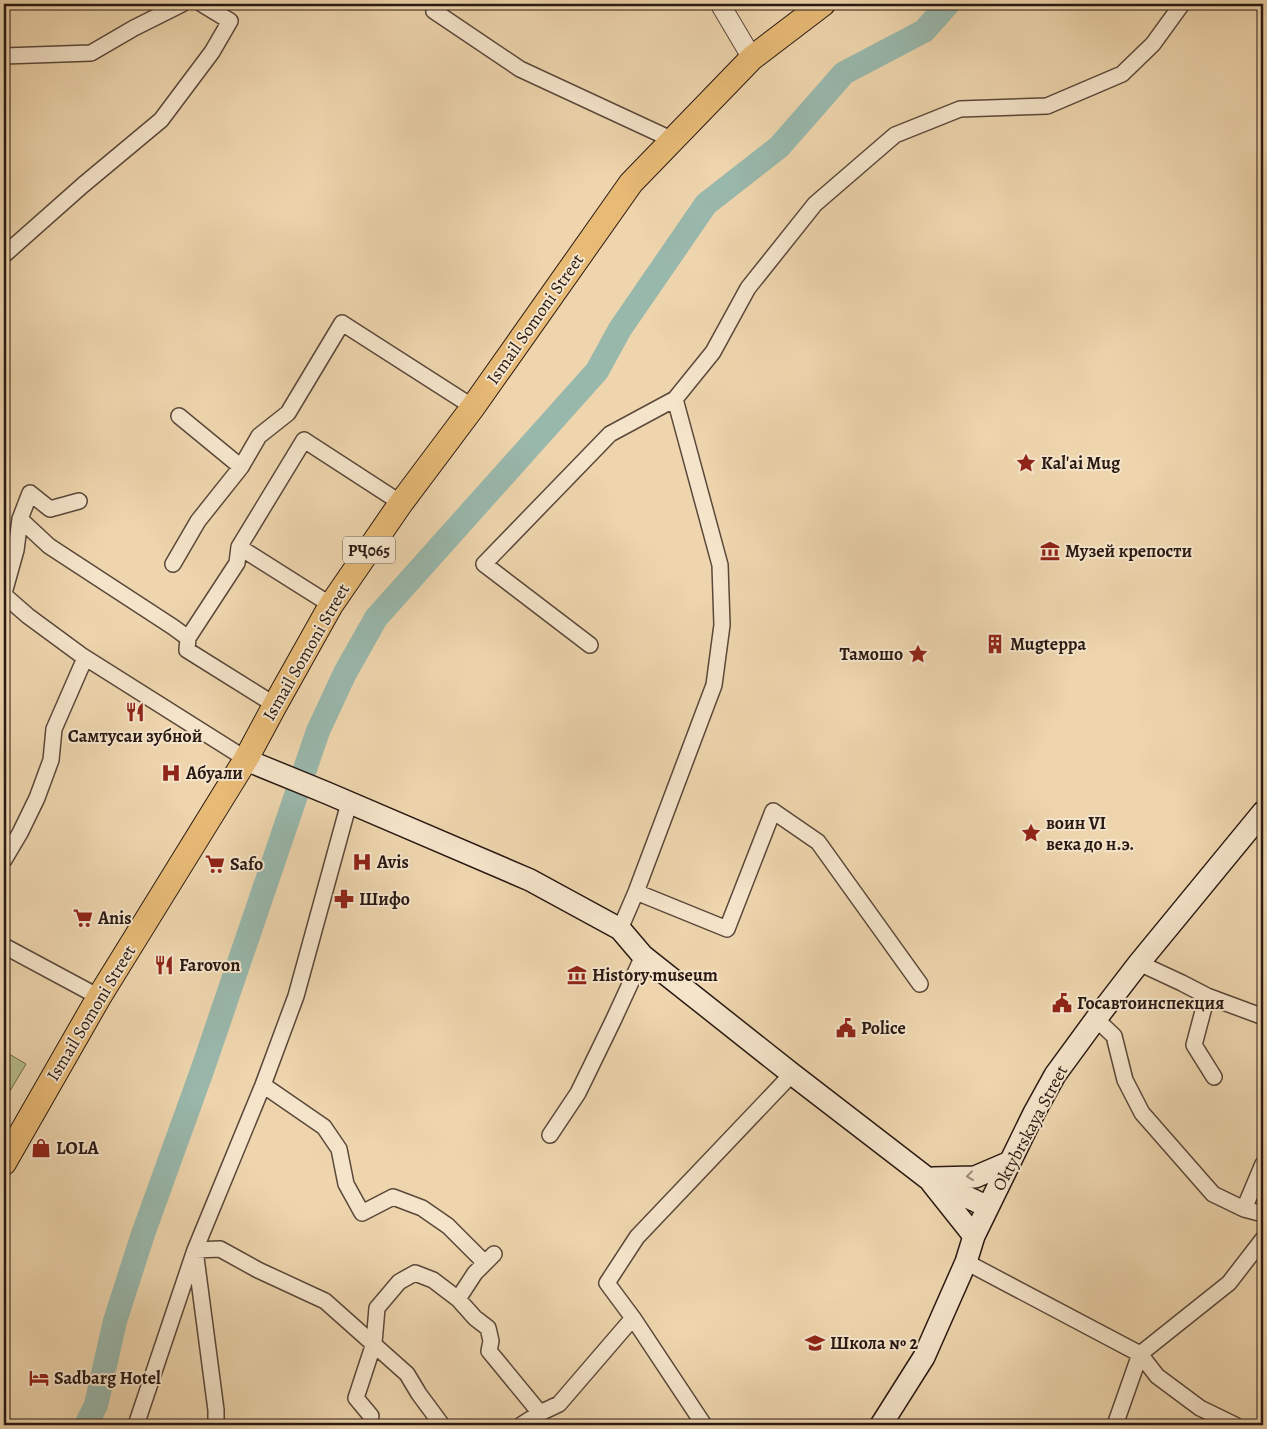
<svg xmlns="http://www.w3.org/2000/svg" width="1267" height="1429" font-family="Alegreya,serif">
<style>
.green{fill:#b7bd8b;stroke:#706b4f}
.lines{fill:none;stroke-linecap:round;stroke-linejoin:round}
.river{stroke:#99b8ac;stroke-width:24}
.minor-casing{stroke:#5a483a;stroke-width:18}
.tertiary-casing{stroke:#5a483a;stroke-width:21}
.secondary-casing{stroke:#291913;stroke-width:24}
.primary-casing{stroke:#291913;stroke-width:26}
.minor{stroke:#f4e4ca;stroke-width:15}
.tertiary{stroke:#f4e4ca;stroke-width:19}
.secondary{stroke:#f4e4ca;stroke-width:21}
.primary{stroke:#e7ba76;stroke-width:24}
.oneway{stroke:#998978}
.labels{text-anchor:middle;stroke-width:4;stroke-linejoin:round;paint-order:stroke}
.shield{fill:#f4e4ca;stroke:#66564a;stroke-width:1}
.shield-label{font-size:16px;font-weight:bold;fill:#291913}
.street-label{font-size:18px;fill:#291913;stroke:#f4e4ca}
.poi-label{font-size:18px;font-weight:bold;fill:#291913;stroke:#f4e4ca;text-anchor:start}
</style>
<rect width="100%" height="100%" fill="#eed5ad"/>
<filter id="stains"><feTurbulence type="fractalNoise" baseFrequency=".004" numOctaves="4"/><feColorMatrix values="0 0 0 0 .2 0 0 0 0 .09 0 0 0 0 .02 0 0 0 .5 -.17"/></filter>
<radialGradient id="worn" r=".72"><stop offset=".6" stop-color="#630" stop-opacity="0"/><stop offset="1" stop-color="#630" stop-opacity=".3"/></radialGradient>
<!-- green -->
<path class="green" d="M 4,1051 L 26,1064 L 4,1101 Z"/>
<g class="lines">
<!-- river -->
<path class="river" d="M 86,1425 L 96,1405 L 115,1321 L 143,1234 L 203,1068 L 318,731 L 345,673 L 376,618 L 597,371 L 620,329 L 706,204 L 779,147 L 844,73 L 924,31 L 948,4"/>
<defs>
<path id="minor" d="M 436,4 L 434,11 L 520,69 L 673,140
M 4,56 L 91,53 L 134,28 L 182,4
M 4,255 L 83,185 L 161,120 L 212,52 L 230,21 L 202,4
M 179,416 L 241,467
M 20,519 L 49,546 L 173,627 L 188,638
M 239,547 L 304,440 L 401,503
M 173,564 L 198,521 L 241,467 L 259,436 L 288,413 L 342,323 L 473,407
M 4,593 L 16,550 L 20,519 L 30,493 L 50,509 L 79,501
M 4,595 L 28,616 L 81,655 L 246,759
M 590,645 L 484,564 L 610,434 L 675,399 L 713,352 L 748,288 L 815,204 L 895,135 L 960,109 L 1047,106 L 1122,74 L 1153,44 L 1182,4
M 275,705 L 187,650 L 188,638 L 237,563 L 239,547 L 331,605
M 4,860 L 20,833 L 37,798 L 51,760 L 54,729 L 85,658
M 636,892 L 727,929 L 773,811 L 818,842 L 920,984
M 620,929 L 636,892 L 714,685 L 722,625 L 720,565 L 675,399
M 4,946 L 99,997
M 1139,963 L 1182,983 L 1207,996 L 1261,1016 L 1263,1016
M 1207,996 L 1194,1045 L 1214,1077
M 1096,1019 L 1114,1036 L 1125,1080 L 1142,1113 L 1213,1194 L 1244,1209
M 263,1085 L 324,1127 L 339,1149 L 346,1184 L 362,1213 L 393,1197 L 422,1208 L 448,1226 L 485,1263
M 550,1135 L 578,1093 L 613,1021 L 643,956
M 1263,1164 L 1244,1209 L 1263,1214
M 966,1262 L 1140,1354 L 1229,1283 L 1263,1239
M 458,1299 L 475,1273 L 494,1254
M 633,1318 L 607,1283 L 637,1237 L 792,1074
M 1140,1354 L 1157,1376 L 1200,1408 L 1235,1425
M 371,1416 L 356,1398 L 374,1343 L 377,1308 L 399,1282 L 415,1273 L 433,1280 L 458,1299 L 475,1318 L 488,1328 L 491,1341 L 489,1351 L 540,1413
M 136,1425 L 195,1250 L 263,1085 L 296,996 L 349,803
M 216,1425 L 216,1410 L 195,1250 L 220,1249 L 258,1270 L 325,1301 L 407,1374 L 419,1394 L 442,1425
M 521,1425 L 540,1413 L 559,1404 L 633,1318 L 704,1425
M 1115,1425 L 1140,1354"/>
<path id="tertiary" d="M 720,4 L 752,58"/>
<path id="secondary" d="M 246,759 L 256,764 L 327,793 L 530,880 L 620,929 L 643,956 L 792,1074 L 927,1178 L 988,1207
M 933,1178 L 975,1177 L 1010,1162
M 931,1182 L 974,1236
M 881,1425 L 924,1357 L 966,1262 L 974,1236 L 1034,1113 L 1055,1075 L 1096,1019 L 1139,963 L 1263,812"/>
<path id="primary" d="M 4,1163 L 99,997 L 246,759 L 275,705 L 331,605 L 401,503 L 473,407 L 631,183 L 752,58 L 823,4"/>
</defs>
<!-- minor casing -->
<use href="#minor" class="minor-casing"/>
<!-- tertiary casing -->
<use href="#tertiary" class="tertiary-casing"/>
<!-- secondary casing -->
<use href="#secondary" class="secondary-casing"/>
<!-- primary casing -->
<use href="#primary" class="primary-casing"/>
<!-- minor -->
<use href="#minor" class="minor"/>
<!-- tertiary -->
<use href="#tertiary" class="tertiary"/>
<!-- secondary -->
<use href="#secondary" class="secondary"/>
<!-- primary -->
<use href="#primary" class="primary"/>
</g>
<!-- one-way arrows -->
<defs><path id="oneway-chevron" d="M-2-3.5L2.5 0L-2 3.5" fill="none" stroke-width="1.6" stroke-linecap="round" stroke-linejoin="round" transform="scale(1.25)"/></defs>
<use class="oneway" href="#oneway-chevron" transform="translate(970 1176) rotate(173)"/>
<!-- icons -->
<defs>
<symbol id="sight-bare" viewBox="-9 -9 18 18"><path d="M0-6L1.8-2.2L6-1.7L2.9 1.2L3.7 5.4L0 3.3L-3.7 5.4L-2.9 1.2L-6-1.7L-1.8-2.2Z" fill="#8f2418" stroke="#f4e4ca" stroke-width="2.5" paint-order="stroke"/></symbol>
<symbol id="museum-bare" viewBox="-9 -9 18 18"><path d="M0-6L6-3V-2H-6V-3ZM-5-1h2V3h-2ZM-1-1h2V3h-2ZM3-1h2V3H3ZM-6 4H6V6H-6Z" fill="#8f2418" stroke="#f4e4ca" stroke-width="2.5" paint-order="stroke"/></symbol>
<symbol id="building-bare" viewBox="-9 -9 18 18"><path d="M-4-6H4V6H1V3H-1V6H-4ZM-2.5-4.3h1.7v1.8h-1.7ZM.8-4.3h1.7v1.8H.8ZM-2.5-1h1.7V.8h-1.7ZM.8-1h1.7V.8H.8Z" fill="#8f2418" stroke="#f4e4ca" stroke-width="2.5" paint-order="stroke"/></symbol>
<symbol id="restaurant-bare" viewBox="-9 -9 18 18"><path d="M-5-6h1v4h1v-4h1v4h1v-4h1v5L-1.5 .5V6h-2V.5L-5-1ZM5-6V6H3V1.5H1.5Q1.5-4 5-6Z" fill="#8f2418" stroke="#f4e4ca" stroke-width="2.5" paint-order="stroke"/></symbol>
<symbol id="hospital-bare" viewBox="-9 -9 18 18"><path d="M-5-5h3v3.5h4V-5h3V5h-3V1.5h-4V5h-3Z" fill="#8f2418" stroke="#f4e4ca" stroke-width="2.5" paint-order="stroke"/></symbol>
<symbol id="supermarket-bare" viewBox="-9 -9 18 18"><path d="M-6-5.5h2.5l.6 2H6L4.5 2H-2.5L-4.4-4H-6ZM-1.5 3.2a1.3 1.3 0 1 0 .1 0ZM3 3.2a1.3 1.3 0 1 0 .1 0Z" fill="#8f2418" stroke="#f4e4ca" stroke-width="2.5" paint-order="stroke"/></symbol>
<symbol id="pharmacy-bare" viewBox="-9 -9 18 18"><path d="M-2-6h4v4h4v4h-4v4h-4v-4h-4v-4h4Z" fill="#8f2418" stroke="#f4e4ca" stroke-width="2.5" paint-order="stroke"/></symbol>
<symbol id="civic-bare" viewBox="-9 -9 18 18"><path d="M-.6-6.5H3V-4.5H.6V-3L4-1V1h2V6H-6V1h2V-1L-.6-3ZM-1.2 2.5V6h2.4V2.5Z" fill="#8f2418" stroke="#f4e4ca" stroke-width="2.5" paint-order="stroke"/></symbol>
<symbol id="shop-bare" viewBox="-9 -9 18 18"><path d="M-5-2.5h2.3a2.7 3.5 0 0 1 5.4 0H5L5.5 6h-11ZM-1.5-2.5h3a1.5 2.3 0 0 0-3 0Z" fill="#8f2418" stroke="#f4e4ca" stroke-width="2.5" paint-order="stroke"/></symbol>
<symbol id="school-bare" viewBox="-9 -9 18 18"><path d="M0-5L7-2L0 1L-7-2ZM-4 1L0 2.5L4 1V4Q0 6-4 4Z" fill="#8f2418" stroke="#f4e4ca" stroke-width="2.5" paint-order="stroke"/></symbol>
<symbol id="hotel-bare" viewBox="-9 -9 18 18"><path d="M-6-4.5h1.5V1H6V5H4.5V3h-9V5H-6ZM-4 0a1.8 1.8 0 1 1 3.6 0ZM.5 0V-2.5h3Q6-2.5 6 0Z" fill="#8f2418" stroke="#f4e4ca" stroke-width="2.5" paint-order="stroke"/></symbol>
</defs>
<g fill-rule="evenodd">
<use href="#sight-bare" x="1012" y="449" width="28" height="28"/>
<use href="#museum-bare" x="1036" y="537" width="28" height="28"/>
<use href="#building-bare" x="981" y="630" width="28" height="28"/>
<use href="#sight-bare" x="904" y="640" width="28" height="28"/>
<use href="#restaurant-bare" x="121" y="698" width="28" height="28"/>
<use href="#hospital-bare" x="157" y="759" width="28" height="28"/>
<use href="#sight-bare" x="1017" y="819" width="28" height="28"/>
<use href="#hospital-bare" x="348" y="848" width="28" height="28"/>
<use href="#supermarket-bare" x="201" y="850" width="28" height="28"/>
<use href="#pharmacy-bare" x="330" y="885" width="28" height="28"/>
<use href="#supermarket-bare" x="69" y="904" width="28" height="28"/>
<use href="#restaurant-bare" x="150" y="951" width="28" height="28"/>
<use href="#museum-bare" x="563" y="961" width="28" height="28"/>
<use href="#civic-bare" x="1048" y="989" width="28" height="28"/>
<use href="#civic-bare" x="832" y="1014" width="28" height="28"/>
<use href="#shop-bare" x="27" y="1134" width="28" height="28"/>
<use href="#school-bare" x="801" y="1329" width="28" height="28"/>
<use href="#hotel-bare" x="25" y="1364" width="28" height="28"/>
</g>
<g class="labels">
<!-- shield labels -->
<rect class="shield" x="343" y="536.5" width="52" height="27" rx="4"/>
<g class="shield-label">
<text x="369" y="556">РҶ065</text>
</g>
<!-- street labels -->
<g class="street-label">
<text transform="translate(535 319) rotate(-55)" y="6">Ismail Somoni Street</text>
<text transform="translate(306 652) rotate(-60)" y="6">Ismail Somoni Street</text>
<text transform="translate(91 1013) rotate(-59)" y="6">Ismail Somoni Street</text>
<text transform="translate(1030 1128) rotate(-62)" y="6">Oktybrskaya Street</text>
</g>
<!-- poi labels -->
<g class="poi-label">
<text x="1041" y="469">Kal'ai Mug</text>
<text x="1065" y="557">Музей крепости</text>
<text x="1010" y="650">Mugteppa</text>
<text x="903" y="660" text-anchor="end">Тамошо</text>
<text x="135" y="742" text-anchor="middle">Самтусаи зубной</text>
<text x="186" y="779">Абуали</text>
<text x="1046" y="829">воин VI<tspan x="1046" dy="21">века до н.э.</tspan></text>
<text x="377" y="868">Avis</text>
<text x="230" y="870">Safo</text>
<text x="359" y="905">Шифо</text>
<text x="98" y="924">Anis</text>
<text x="179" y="971">Farovon</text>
<text x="592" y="981">History museum</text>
<text x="1077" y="1009">Госавтоинспекция</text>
<text x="861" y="1034">Police</text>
<text x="56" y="1154">LOLA</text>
<text x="830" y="1349">Школа № 2</text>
<text x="54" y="1384">Sadbarg Hotel</text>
</g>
</g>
<!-- margin -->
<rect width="1267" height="1429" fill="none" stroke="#eed5ad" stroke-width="20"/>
<rect x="5" y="5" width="1257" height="1419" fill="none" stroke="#291913" stroke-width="2.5"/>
<rect x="10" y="10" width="1247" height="1409" fill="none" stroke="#291913"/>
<rect width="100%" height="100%" filter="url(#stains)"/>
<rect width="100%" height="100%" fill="url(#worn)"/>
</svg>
